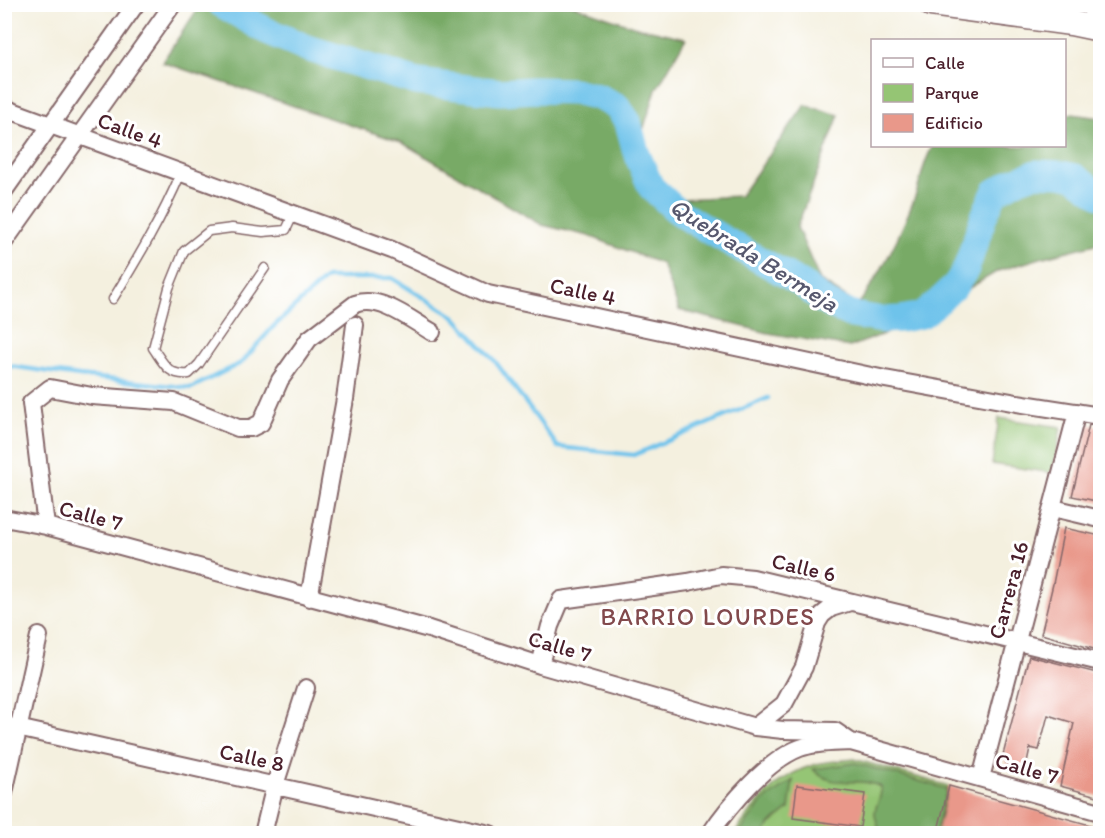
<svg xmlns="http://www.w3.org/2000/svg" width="1105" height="838" font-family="Itim,sans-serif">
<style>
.green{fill:#95c574;stroke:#707250;stroke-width:1.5}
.forest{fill:#78aa66;stroke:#616448;stroke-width:1.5}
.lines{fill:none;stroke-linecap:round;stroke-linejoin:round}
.stream{stroke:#6ec3eb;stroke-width:4.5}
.river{stroke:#6ec3eb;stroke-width:27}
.building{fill:#e9988a}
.lane-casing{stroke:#86686a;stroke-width:11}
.street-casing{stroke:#86686a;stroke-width:20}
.secondary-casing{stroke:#86686a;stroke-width:27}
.lane{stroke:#fff;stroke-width:8}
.street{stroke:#fff;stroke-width:16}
.secondary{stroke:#fff;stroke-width:24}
.labels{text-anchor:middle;stroke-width:6;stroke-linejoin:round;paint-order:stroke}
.street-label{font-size:22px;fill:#4a1f2b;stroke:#fff}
.water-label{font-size:24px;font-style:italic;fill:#57586e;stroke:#fff}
.neighbourhood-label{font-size:24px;letter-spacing:1.5px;fill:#82494c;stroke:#fff}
</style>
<rect width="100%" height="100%" fill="#fff"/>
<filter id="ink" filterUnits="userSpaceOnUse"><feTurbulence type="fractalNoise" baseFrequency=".0167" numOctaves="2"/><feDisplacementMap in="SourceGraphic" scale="12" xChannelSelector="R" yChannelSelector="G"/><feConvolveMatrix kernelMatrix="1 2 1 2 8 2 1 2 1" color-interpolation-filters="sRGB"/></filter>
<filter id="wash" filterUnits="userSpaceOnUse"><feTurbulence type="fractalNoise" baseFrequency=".008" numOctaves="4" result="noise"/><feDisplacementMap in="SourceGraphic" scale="24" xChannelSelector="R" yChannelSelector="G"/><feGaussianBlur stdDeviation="1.35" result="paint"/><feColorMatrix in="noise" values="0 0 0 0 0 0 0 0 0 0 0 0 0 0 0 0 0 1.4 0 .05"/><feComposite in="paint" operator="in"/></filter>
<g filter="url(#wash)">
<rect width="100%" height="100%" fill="#f4f0df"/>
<!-- green -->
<path class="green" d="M 999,418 L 1061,427 L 1053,473 L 992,464 Z
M 854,759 L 949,786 L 938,829 L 954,833 L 734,834 C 758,801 776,775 817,764 C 829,761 842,761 854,759 Z"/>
<!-- forest -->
<path class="forest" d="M 201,4 L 573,5 L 633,26 L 686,38 L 656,90 L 643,130 L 649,170 L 680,199 L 740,196 L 805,105 L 839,115 L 797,227 L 820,281 L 858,305 C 881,274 899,238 913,202 C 921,184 922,162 933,146 L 1064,146 L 1065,113 L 1100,118 L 1100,243 L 1044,257 L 998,271 L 907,325 L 850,347 L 768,333 L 679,310 L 662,264 L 589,236 L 542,225 L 401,142 L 162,62 Z
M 855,763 L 947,789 L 936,831 L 940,833 L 879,833 C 880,827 876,822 875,815 C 874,805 882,800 881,787 C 859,775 832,791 813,769 Z
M 793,780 L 789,809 L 770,824 L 765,833 L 739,833 L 763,801 Z"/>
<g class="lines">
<!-- stream -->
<path class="stream" d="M 4,370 L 10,366 L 79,376 L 191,388 L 241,363 L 273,327 L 326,278 L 392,278 L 455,317 L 495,361 L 558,447 L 634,455 L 768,398"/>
<!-- river -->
<path class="river" d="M 221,4 L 265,30 L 307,48 L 417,82 L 500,92 L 533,90 L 574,91 L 598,97 L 617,106 L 628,122 L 636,152 L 651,187 L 676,210 L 694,222 L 802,284 L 825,302 L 852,315 L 884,320 L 901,319 L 922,315 L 937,303 L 955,286 L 966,269 L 984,216 L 995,192 L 1014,181 L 1036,173 L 1061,174 L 1075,177 L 1100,195"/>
</g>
<g id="blocks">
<!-- building -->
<path class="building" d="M 1089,425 L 1101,426 L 1101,502 L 1072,496 Z
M 1064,528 L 1101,536 L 1101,651 L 1041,634 L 1053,584 Z
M 1029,656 L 1101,674 L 1101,797 L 1060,786 L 1074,723 L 1048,715 L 1039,750 L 1030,748 L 1024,776 L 1012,773 L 1003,755 Z
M 797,785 L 865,794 L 860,827 L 793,818 Z
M 949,786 L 1101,828 L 1101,834 L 954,834 L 938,830 Z"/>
</g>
</g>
<g filter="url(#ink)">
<use href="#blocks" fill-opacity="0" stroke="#86686a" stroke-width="1.5"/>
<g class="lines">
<defs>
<path id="lane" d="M 265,268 L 199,364 L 189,374 C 168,376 164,364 153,348 L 169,288 L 184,251 L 209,231 L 232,228 L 263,232 L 286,230 L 294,213
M 113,299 C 138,258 162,218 181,173"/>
<path id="street" d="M 4,108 L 392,250 L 488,294 L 885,379 L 1017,403 L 1100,416
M 4,191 L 136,4
M 4,242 L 173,4
M 1053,508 L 1100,519
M 4,518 L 46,526 L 429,629 L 540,665 L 755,727 L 783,730 L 835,731 L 851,742 L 1100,812
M 46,526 L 31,403 L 50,388 L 92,396 L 174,402 L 238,428 L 251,428 L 261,423 L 280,380 L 309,339 L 355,304 C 381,295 411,320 432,332
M 309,598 L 345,399 L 355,325
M 540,665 L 550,626 L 561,600 L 688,582 L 721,575 L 753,578 L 1100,662
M 4,725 L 490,834
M 755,727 L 784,704 L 804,667 L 817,623 L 822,615 L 831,608 L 850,602
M 981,778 L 1077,412
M 4,793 L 39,636
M 263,834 L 275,785 L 306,688
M 710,834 C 729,805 768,760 800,748 C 816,742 835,743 851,742"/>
<path id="secondary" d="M 931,4 L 1071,23 L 1100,29
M 1092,4 L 1100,6"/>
</defs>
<!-- lane casing -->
<use href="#lane" class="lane-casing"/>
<!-- street casing -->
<use href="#street" class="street-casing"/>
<!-- secondary casing -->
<use href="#secondary" class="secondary-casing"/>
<!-- lane -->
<use href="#lane" class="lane"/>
<!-- street -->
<use href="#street" class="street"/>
<!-- secondary -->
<use href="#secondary" class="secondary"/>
</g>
</g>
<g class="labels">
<!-- street labels -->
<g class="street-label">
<text transform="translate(130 130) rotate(20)" y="8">Calle 4</text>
<text transform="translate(583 291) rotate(12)" y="8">Calle 4</text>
<text transform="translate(91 515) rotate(15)" y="8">Calle 7</text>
<text transform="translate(804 567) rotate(13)" y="8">Calle 6</text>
<text transform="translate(1008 590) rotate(-75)" y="8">Carrera 16</text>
<text transform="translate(560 646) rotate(16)" y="8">Calle 7</text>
<text transform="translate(252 757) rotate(12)" y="8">Calle 8</text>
<text transform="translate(1027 768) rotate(16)" y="8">Calle 7</text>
</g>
<!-- water labels -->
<g class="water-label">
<text transform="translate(754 255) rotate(32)" y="8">Quebrada Bermeja</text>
</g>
<!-- neighbourhood labels -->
<g class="neighbourhood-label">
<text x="708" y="625">BARRIO LOURDES</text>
</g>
</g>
<!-- margin -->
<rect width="1105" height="838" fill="none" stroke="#fff" stroke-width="24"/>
<!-- legend -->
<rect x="871" y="39" width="195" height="108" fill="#ffffff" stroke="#b7a5aa" stroke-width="1.5"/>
<rect x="883" y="58" width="30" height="9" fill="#ffffff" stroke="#b7a5aa" stroke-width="1.5"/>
<text x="925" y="69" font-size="18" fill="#4a1f2b">Calle</text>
<rect x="883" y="84" width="30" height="18" fill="#95c574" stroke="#b7a5aa" stroke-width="1.5"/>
<text x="925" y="99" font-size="18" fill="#4a1f2b">Parque</text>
<rect x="883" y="114" width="30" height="18" fill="#e9988a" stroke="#b7a5aa" stroke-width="1.5"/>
<text x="925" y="129" font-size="18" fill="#4a1f2b">Edificio</text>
</svg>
